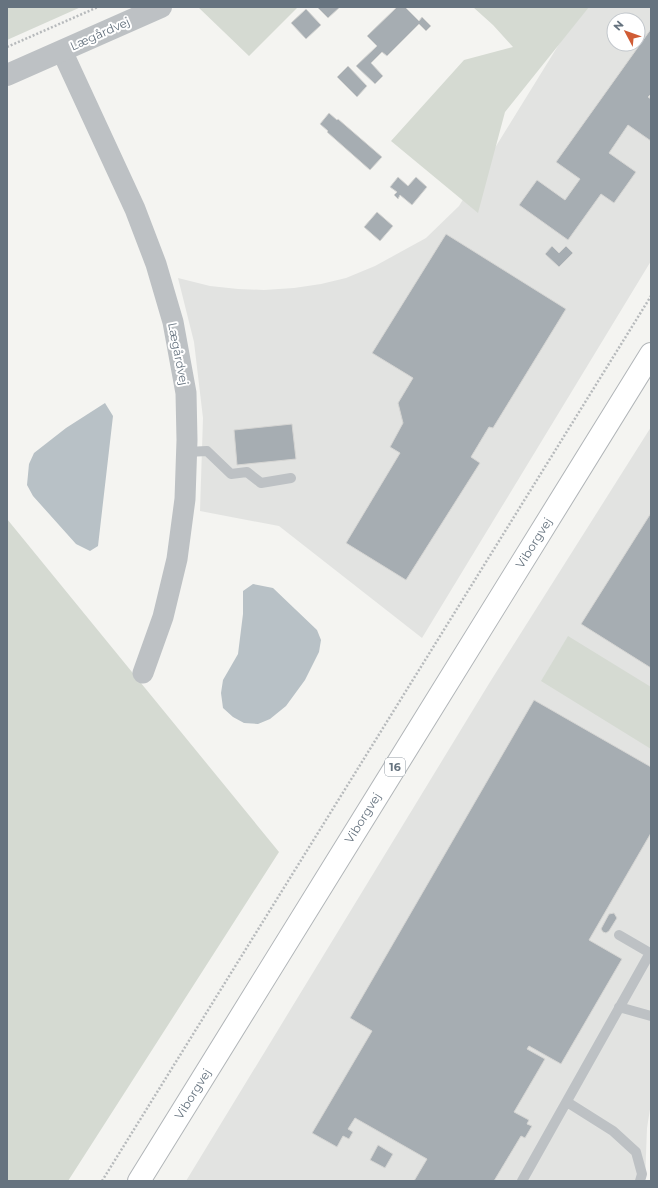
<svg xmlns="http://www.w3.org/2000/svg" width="658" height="1188" font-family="Montserrat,sans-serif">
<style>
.built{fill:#e2e3e1;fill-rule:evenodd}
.green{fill:#d5dad2}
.water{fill:#b8c1c6}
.building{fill:#a6adb2;stroke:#d5d5d3}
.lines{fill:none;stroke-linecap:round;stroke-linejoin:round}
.primary-casing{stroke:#b1b5b8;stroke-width:24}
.path{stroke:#b7babc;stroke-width:2.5;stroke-dasharray:2 2;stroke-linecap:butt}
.service{stroke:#bdc1c4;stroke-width:10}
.minor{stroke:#bdc1c4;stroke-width:21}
.tertiary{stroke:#bdc1c4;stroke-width:22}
.primary{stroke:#fff;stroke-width:22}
.labels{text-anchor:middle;stroke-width:4;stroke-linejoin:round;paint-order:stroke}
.shield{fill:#fff;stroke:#949da5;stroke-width:1}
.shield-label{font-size:11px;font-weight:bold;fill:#66737f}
.street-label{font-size:12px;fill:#66737f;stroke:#fff}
</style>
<rect width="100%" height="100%" fill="#f4f4f1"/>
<!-- built -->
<path class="built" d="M 582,7 L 651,7 L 651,261 L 422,638 L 279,526 L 200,511 L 203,418 L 194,342 L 178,278 L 210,286 L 238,289 L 264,290 L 294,288 L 321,284 L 346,278 L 375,266 L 426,238 L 459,206 ZM 614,20 L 638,20 L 638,44 L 614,44 Z
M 651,427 L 651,1103 L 647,1128 L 645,1181 L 186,1181 L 490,682 Z"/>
<!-- green -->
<path class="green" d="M 7,7 L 81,7 L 7,40 Z
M 198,7 L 298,7 L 249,56 Z
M 473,7 L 589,7 L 505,112 L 478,213 L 391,141 L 464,60 L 513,47 L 493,25 Z
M 7,519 L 279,852 L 68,1181 L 7,1181 Z
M 568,636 L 651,687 L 651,749 L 541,681 Z"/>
<!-- water -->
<path class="water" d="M 105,403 L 113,416 L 98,546 L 90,551 L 76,544 L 33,496 L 27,485 L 29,464 L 34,453 L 66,428 Z
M 253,584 L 273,588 L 317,630 L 321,640 L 319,652 L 305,680 L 286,706 L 270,719 L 258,724 L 244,723 L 233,717 L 223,708 L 221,693 L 223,680 L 238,654 L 243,614 L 243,591 Z"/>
<!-- building -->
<path class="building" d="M 317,7 L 340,7 L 328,18 Z
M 397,7 L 405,7 L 419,21 L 422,17 L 431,26 L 426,31 L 419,24 L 387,56 L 382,52 L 371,63 L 383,76 L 375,84 L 356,66 L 377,46 L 367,36 Z
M 306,9 L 321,25 L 306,39 L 291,23 Z
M 651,29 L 651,94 L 648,97 L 651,99 L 651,141 L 628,125 L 609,153 L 636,172 L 614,203 L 601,194 L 568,240 L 519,205 L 537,180 L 565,200 L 580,179 L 556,162 Z
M 348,66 L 367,86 L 357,97 L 337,77 Z
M 329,113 L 337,120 L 338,119 L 382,157 L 370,170 L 327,132 L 328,131 L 320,124 Z
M 398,177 L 408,186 L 416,177 L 427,187 L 412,205 L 400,195 L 398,199 L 394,195 L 397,192 L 390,187 Z
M 377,212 L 393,226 L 380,241 L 364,227 Z
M 446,234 L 566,309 L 493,428 L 489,427 L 471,457 L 480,463 L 406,580 L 346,543 L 400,453 L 390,447 L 403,423 L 398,403 L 413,378 L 372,353 Z
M 552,246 L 559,253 L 566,246 L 573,253 L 559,267 L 545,254 Z
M 292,424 L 296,459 L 237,465 L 234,430 Z
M 651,513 L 651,668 L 581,624 Z
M 534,700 L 651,767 L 651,833 L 589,940 L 622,959 L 561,1064 L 529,1046 L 527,1049 L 545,1059 L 514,1112 L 529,1120 L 527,1124 L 532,1126 L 525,1138 L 521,1136 L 494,1181 L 414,1181 L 427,1159 L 355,1118 L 348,1129 L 353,1132 L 349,1139 L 343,1136 L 337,1147 L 312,1133 L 372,1031 L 350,1018 Z
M 614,913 L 617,918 L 609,931 L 606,933 L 603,932 L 601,929 L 602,927 L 609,914 Z
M 378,1145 L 393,1154 L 385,1168 L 370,1160 Z"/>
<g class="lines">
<defs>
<path id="primary" d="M 139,1181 L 651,354"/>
</defs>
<!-- primary casing -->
<use href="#primary" class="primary-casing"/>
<!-- path -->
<path class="path" d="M 7,47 L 98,7
M 102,1181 L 651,296"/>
<!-- service -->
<path class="service" d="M 187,452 L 207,451 L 231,474 L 247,472 L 261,483 L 291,478
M 619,1007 L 651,1016
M 567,1102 L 613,1131 L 636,1152 L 642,1174 L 640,1181
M 522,1181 L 650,953 L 619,935"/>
<!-- minor -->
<path class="minor" d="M 62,51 L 135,209 L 156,264 L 173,322 L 186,393 L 187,440 L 185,499 L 177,559 L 163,617 L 143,673"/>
<!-- tertiary -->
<path class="tertiary" d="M 7,75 L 161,7"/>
<!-- primary -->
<use href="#primary" class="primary"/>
</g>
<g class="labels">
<!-- shield labels -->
<rect class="shield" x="385" y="758" width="20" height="18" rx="3"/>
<g class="shield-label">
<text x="395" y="771">16</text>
</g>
<!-- street labels -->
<g class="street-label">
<text transform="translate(100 34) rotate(-24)" y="4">Lægårdvej</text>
<text transform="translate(178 354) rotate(79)" y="4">Lægårdvej</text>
<text transform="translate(534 543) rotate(-58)" y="4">Viborgvej</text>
<text transform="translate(363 818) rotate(-58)" y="4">Viborgvej</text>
<text transform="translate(193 1094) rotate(-58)" y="4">Viborgvej</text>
</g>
</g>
<!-- border -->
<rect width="658" height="1188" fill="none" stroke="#66737f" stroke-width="16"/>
<!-- north arrow -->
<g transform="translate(626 32) rotate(311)"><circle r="19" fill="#ffffff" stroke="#c2c7cc"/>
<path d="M0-3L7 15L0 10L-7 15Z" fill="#d05c35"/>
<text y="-6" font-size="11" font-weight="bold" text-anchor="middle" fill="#66737f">N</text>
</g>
</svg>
